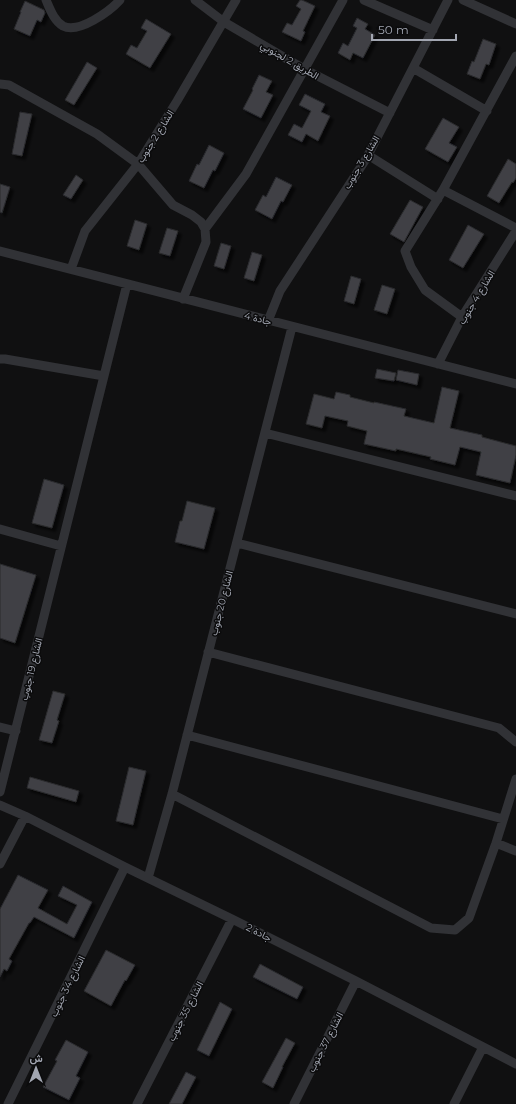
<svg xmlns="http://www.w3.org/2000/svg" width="516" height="1104" font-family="Montserrat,Vazirmatn,sans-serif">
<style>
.building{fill:#3f4044;stroke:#2a2a2d;filter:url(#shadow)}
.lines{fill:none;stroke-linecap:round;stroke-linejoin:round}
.minor{stroke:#313236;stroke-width:9}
.labels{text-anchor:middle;stroke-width:3;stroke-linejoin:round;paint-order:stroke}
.street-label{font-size:10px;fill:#a2a6b1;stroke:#0b0b0c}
</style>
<defs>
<filter id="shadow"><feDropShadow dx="3.5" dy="3.5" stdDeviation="1" flood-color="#0009"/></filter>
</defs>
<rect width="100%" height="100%" fill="#101011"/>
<!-- building -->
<path class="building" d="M 300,0 L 302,0 L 315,6 L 303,31 L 305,32 L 301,41 L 282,32 L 287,23 L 292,25 L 301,9 L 296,6 Z
M 25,1 L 44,10 L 45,13 L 41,22 L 37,20 L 30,36 L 14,29 L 21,12 L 20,12 Z
M 357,18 L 368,24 L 365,29 L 375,35 L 363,58 L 353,53 L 350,60 L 338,53 L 343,43 L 348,46 L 357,28 L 353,26 Z
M 146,19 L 171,34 L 150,68 L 126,54 L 131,45 L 137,48 L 147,31 L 141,28 Z
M 483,39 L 496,44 L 489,65 L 486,64 L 480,79 L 467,74 L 472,61 L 474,62 Z
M 87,62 L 97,68 L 74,105 L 65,100 Z
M 259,75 L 272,81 L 266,92 L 273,95 L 261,118 L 243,109 L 253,90 L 252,89 Z
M 305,94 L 325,104 L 321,112 L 330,116 L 318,141 L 306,134 L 302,142 L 288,135 L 294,124 L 302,128 L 311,111 L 299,105 Z
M 20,112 L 32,114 L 22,156 L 12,154 Z
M 443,118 L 459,127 L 449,143 L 457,147 L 448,162 L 425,149 Z
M 209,145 L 224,153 L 215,171 L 213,170 L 204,188 L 189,181 L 197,164 L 199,165 Z
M 508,159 L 516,164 L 516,178 L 513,183 L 512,182 L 499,203 L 487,196 Z
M 76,175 L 83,180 L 71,199 L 63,195 Z
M 276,177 L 292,185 L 283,202 L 281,201 L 272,219 L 255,210 L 263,195 L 266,197 Z
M 0,184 L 10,187 L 2,213 L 0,212 Z
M 410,200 L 423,207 L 404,242 L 390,234 Z
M 135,220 L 147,224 L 139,250 L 127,246 Z
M 468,225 L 484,234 L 463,268 L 449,260 Z
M 167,228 L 178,231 L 170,256 L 159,253 Z
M 221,243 L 231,246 L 224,269 L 214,266 Z
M 252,252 L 262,255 L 254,281 L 244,278 Z
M 351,276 L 361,279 L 354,304 L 344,301 Z
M 382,285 L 395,289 L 387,314 L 374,310 Z
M 377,369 L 396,373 L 394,381 L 375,378 Z
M 398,370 L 419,374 L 417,385 L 396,380 Z
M 442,387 L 459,391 L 450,428 L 482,435 L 482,437 L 516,446 L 516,455 L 510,483 L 476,475 L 481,452 L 460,447 L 455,465 L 430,459 L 431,457 L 396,449 L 396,451 L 364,444 L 367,431 L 347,426 L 348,421 L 325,416 L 322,428 L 306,424 L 314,394 L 334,399 L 336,392 L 350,395 L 350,397 L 374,403 L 374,402 L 406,409 L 404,416 L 434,423 Z
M 44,479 L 64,485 L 52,528 L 32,523 Z
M 187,501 L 215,508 L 204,549 L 175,542 L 180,521 L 182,521 Z
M 0,564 L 36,575 L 15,643 L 0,638 Z
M 53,691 L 65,694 L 57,720 L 59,721 L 52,743 L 39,740 Z
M 129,767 L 146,771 L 133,825 L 116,821 Z
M 30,777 L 79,791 L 76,802 L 27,788 Z
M 18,875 L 48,890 L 38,908 L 67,924 L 77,905 L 58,896 L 63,886 L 92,902 L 74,938 L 34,917 L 30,923 L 29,923 L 9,959 L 12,961 L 7,971 L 4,969 L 0,977 L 0,909 Z
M 106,950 L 135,965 L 126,981 L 125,980 L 111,1006 L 84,991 Z
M 260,964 L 303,987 L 297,999 L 253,977 Z
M 220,1002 L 232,1009 L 209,1056 L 197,1050 Z
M 286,1038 L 295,1043 L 282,1067 L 283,1067 L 273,1088 L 262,1082 Z
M 66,1040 L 88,1052 L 76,1076 L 80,1078 L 69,1100 L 43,1087 L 57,1061 L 55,1060 Z
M 186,1072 L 196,1077 L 182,1104 L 169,1104 Z"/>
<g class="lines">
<!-- minor -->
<path class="minor" d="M 46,0 C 50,9 54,21 63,26 C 79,34 110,11 120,0
M 195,0 L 224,22 L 304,69 L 390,113
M 364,0 L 433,30
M 463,0 L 516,24
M 413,68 L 487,111
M 0,84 L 9,85 L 97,134 L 138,164 L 173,205 L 192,215 L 201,222 L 205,229 L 206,242 L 183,299
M 368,155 L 438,199
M 443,190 L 516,56
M 205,229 L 246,174 L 343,0
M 0,251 L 516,384
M 71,269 L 85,231 L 138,164 L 177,101 L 236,0
M 462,317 L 425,290 L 411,267 L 405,251 L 443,190 L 516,228
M 268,321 L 280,291 L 366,159 L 448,0
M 0,359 L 5,359 L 104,376
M 438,364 L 462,317 L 516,231
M 265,433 L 516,496
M 0,529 L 61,546
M 237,543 L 516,614
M 208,652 L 499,728 L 516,742
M 0,727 L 16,731
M 187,735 L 503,819
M 0,792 L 127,284
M 172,794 L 431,928 L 455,930 L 469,918 L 496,843 L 516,779
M 0,805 L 25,816 L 125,867 L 232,919 L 356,981 L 516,1064
M 496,843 L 516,851
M 0,864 L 25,816
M 148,878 L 172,794 L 292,327
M 8,1104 L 125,867
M 137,1104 L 232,919
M 294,1104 L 356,981
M 454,1104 L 483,1047"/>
</g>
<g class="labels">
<!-- street labels -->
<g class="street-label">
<text transform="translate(290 60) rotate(30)" y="4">الطريق 2 لجنوبي</text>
<text transform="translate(155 136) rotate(-58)" y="4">الشارع 2 جنوب</text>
<text transform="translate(361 162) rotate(-59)" y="4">الشارع 3 جنوب</text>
<text transform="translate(476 297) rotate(-59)" y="4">الشارع 4 جنوب</text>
<text transform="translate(258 318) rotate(14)" y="4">جادة 4</text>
<text transform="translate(221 603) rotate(-76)" y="4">الشارع 20 جنوب</text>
<text transform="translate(31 669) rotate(-76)" y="4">الشارع 19 جنوب</text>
<text transform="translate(259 932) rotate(27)" y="4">جادة 2</text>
<text transform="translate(67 986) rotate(-64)" y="4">الشارع 34 جنوب</text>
<text transform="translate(185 1011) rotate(-63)" y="4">الشارع 35 جنوب</text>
<text transform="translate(325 1042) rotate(-63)" y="4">الشارع 37 جنوب</text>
</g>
</g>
<!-- north arrow -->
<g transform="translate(36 1068)" stroke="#0b0b0c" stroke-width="3" paint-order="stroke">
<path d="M0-3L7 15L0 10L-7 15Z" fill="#a2a6b1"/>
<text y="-6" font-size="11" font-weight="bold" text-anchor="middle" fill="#a2a6b1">ش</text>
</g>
<!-- scale -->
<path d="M372 34v6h84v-6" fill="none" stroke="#a2a6b1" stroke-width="2"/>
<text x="378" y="34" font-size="12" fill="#a2a6b1" stroke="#0b0b0c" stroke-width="3" paint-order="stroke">50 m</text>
</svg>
